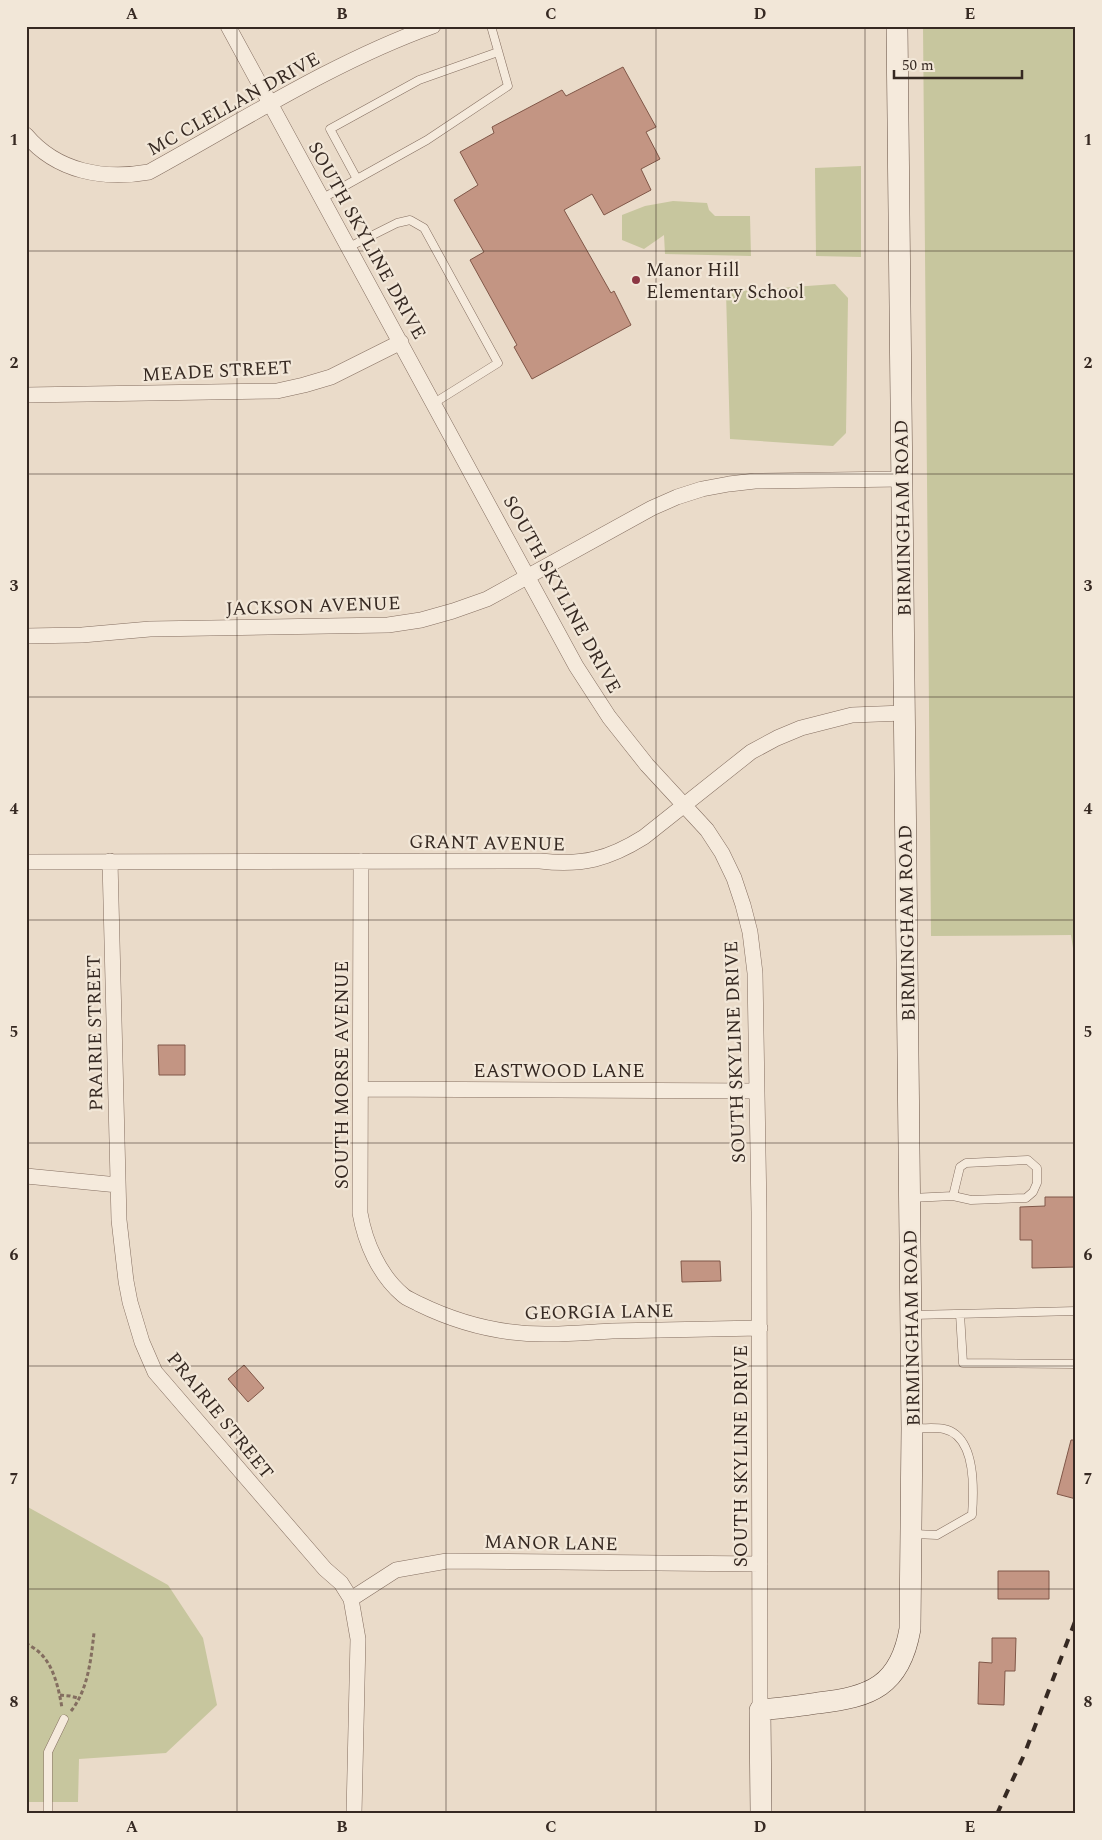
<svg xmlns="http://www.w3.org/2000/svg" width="1102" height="1840" font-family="Spectral,serif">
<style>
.green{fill:#c7c69e}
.building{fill:#c39583;stroke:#805748}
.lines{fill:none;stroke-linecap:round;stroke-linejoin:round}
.lane-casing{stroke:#846e60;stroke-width:9}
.street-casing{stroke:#846e60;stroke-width:16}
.secondary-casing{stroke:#665043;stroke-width:22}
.path{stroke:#846e60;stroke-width:3;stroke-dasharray:4 2.5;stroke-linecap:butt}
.lane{stroke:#f5eadc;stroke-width:8}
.street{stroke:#f5eadc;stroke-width:15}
.secondary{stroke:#f5eadc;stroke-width:21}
.rail{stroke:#362922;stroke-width:4;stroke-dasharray:9 9;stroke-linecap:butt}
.grid{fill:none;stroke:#362922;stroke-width:1;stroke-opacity:0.55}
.poi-dot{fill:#8c3743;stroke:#f2e7d8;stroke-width:2}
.labels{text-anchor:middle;stroke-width:4.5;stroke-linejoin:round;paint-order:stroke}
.street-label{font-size:19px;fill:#362922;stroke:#f2e7d8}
.poi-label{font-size:19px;fill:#362922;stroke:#f2e7d8;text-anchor:start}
.neatline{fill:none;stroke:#362922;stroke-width:2}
.grid-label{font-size:16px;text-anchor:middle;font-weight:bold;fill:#362922}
</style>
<rect width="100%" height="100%" fill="#eadbc9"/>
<!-- green -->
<path class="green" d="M 923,26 L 1076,26 L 1076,968 L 1071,935 L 931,936 Z
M 861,166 L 861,257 L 816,256 L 815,168 Z
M 673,201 L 707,203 L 709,210 L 715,216 L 750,216 L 751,256 L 665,254 L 664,235 L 644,249 L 622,240 L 622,215 L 645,206 Z
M 835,284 L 848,298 L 846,433 L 833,446 L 730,439 L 726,292 Z
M 26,1506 L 168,1585 L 203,1638 L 217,1705 L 166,1753 L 79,1759 L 78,1802 L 26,1802 Z"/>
<!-- building -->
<path class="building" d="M 623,67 L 656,127 L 646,132 L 660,159 L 641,169 L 651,190 L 604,215 L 592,194 L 564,210 L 611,293 L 614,291 L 631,325 L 532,379 L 514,347 L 517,345 L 470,260 L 484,252 L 454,200 L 478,185 L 460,152 L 494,133 L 492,127 L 562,90 L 566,96 Z
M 158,1045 L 185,1045 L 185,1075 L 159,1075 Z
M 1045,1197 L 1076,1197 L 1076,1267 L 1032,1268 L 1032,1240 L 1020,1240 L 1020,1207 L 1045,1206 Z
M 681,1261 L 720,1261 L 721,1281 L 682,1282 Z
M 244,1365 L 264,1388 L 248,1402 L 228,1379 Z
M 1071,1440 L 1076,1440 L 1076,1499 L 1057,1494 Z
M 998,1571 L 1049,1571 L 1049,1599 L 998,1599 Z
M 992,1638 L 1016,1638 L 1015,1671 L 1005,1671 L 1004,1705 L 978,1704 L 979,1662 L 992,1663 Z"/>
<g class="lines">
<defs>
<path id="lane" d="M 357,179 L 330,129 L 419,80 L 498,52
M 323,198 L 427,140 L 508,86 L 491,26
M 349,247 L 397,223 L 410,220 L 424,228 L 498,363 L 434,403
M 911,1198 L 953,1196 L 971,1200 L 1026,1198 L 1033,1192 L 1037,1183 L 1037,1168 L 1028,1160 L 966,1163 L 960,1167 L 953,1196
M 960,1314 L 963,1363 L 1076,1364
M 913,1315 L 1076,1311
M 913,1428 C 922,1429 934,1427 944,1429 C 976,1436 974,1490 972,1515 L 937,1535 L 914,1534
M 48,1814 L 48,1752 L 64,1719"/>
<path id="street" d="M 228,26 L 576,666 L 609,717 L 647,765 L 707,830 L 722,853 L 734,878 L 743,905 L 750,932 L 755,973 L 759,1212 L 760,1710
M 26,135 C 57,172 104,180 149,172 C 242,121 333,62 433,26
M 26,395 L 277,391 L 304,385 L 331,377 L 401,342
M 26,636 L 82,635 L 150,629 L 388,625 L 421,620 L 453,611 L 487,599 L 652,508 L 677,497 L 702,489 L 729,484 L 755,481 L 901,479
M 110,861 L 119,1220 L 126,1281 L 130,1302 L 142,1342 L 155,1372 L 325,1569 L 341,1583 L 351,1599 L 358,1639 L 354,1814
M 361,861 L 360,1213 C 365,1242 379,1275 403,1295 C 407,1299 414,1301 419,1304 C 460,1324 506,1335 551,1334 C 571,1334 592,1332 612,1331 C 661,1330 710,1329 760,1328
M 26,862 L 540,861 C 582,866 609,859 644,837 L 751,752 L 777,738 L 801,728 L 852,715 L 904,713
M 361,1089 L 757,1091
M 26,1176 L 118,1185
M 351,1599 L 396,1570 L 447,1561 L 760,1564"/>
<path id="secondary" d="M 761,1814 L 760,1710 C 780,1708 799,1706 818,1703 C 871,1697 900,1686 910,1629 L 912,1428 L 897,26"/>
</defs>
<!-- lane casing -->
<use href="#lane" class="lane-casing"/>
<!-- street casing -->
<use href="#street" class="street-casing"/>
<!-- secondary casing -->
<use href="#secondary" class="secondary-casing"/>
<!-- path -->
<path class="path" d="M 26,1643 C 30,1646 36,1649 40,1653 C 54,1666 59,1690 62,1708
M 60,1695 L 70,1696 L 78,1698
M 71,1711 C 88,1690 91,1659 94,1633"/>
<!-- lane -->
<use href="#lane" class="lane"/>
<!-- street -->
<use href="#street" class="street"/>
<!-- secondary -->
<use href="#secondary" class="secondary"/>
<!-- rail -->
<path class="rail" d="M 997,1814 L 1024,1755 L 1076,1619"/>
</g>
<!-- grid -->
<path class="grid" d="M 237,26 L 237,1814M 446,26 L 446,1814M 656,26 L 656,1814M 865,26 L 865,1814M 26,251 L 1076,251M 26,474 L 1076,474M 26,697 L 1076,697M 26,920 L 1076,920M 26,1143 L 1076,1143M 26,1366 L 1076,1366M 26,1589 L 1076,1589"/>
<!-- markers -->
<circle class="poi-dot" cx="636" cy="280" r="5"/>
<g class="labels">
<!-- street labels -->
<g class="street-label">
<text transform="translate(233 103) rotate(-29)" y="7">MC CLELLAN DRIVE</text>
<text transform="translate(368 240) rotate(61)" y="7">SOUTH SKYLINE DRIVE</text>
<text transform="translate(217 370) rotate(-3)" y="7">MEADE STREET</text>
<text transform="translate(902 518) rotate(-91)" y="7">BIRMINGHAM ROAD</text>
<text transform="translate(563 594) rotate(61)" y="7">SOUTH SKYLINE DRIVE</text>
<text transform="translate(313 605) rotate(-2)" y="7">JACKSON AVENUE</text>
<text transform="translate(487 842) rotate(1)" y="7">GRANT AVENUE</text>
<text transform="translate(906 923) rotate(-91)" y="7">BIRMINGHAM ROAD</text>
<text transform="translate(94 1033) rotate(-91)" y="7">PRAIRIE STREET</text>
<text transform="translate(734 1052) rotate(-92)" y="7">SOUTH SKYLINE DRIVE</text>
<text x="559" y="1077">EASTWOOD LANE</text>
<text transform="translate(341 1075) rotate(-90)" y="7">SOUTH MORSE AVENUE</text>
<text transform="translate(599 1311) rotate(-1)" y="7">GEORGIA LANE</text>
<text transform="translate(911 1328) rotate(-91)" y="7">BIRMINGHAM ROAD</text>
<text transform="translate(221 1415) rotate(51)" y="7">PRAIRIE STREET</text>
<text transform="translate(740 1456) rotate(-90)" y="7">SOUTH SKYLINE DRIVE</text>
<text transform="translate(551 1542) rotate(1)" y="7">MANOR LANE</text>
</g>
<!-- poi labels -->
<g class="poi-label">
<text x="646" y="276">Manor Hill<tspan x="646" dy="22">Elementary School</tspan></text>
</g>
</g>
<!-- border -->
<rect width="1102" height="1840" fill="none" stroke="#f2e7d8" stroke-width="55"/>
<!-- scale -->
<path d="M894 70v8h128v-8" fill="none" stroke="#362922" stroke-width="2.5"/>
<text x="902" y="70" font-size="15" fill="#362922" stroke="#f2e7d8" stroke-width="4" paint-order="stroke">50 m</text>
<rect x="28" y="28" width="1046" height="1784" class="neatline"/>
<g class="grid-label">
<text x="132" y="19">A</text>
<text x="342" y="19">B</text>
<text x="551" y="19">C</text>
<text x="760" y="19">D</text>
<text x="970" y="19">E</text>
<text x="14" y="145">1</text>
<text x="1088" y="145">1</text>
<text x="14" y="368">2</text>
<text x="1088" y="368">2</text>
<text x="14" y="591">3</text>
<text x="1088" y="591">3</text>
<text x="14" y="814">4</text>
<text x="1088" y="814">4</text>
<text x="14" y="1037">5</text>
<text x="1088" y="1037">5</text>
<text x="14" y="1260">6</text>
<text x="1088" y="1260">6</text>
<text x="14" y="1484">7</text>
<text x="1088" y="1484">7</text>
<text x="14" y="1707">8</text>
<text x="1088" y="1707">8</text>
<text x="132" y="1832">A</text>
<text x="342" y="1832">B</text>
<text x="551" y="1832">C</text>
<text x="760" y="1832">D</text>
<text x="970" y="1832">E</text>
</g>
</svg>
